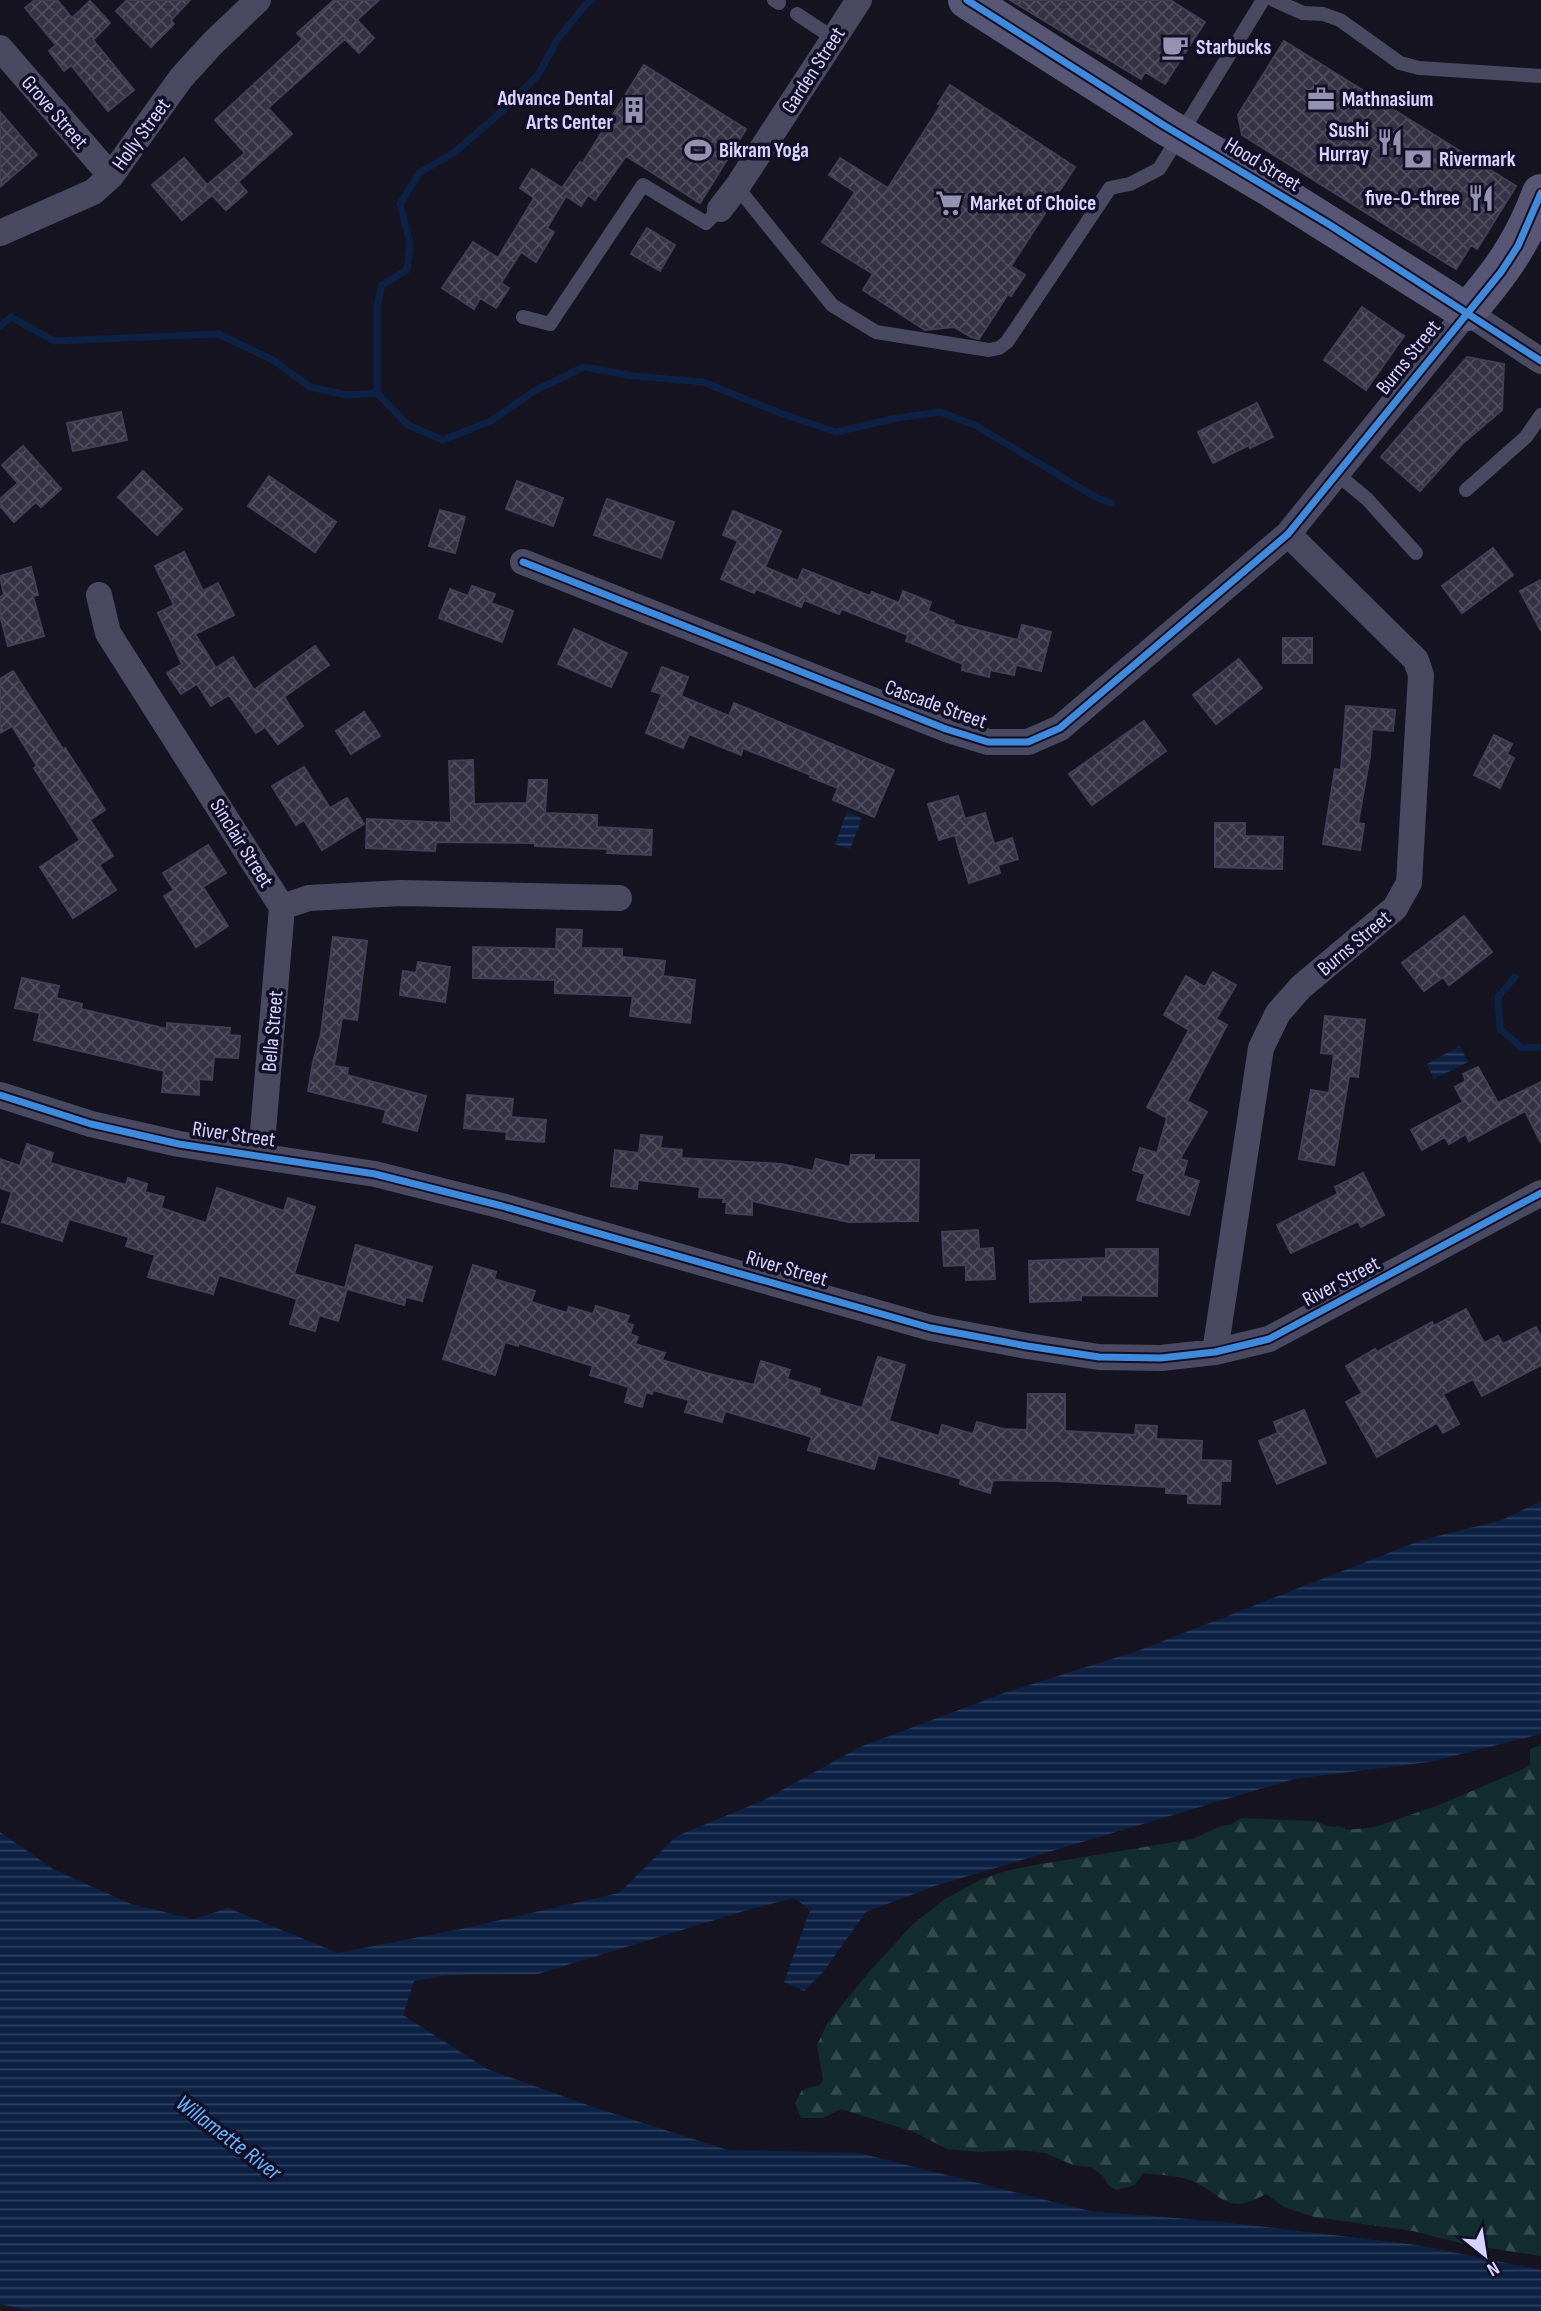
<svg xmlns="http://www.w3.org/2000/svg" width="1541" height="2311" font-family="'Sofia Sans Condensed',sans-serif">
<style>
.forest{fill:url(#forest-firs)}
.water{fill:url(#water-rules)}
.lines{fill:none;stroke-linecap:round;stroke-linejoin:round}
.stream{stroke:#0d2144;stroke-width:7}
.building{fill:url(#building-cross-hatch);stroke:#433f54;stroke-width:2}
.lane{stroke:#4a4962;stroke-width:14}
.street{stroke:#4a4962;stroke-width:26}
.secondary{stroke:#575674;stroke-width:38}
.cycleway-casing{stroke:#130f26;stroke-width:11}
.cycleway{stroke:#408adc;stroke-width:7}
.labels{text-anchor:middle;stroke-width:7;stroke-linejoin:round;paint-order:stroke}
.poi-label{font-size:21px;font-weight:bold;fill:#d9d4ff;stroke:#130f26;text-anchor:start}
.street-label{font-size:21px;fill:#d9d4ff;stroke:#130f26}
.water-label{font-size:23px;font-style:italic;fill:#62b6ff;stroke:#130f26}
</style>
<defs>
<pattern id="forest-firs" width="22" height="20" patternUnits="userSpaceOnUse" patternTransform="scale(1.75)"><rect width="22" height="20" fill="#132c2d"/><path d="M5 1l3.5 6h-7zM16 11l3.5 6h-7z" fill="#354a4c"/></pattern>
<pattern id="water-rules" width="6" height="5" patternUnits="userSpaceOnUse" patternTransform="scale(1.75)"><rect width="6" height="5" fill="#0d2144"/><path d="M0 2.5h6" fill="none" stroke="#304060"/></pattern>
<pattern id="building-cross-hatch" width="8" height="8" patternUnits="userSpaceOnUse" patternTransform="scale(1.75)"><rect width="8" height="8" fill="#343243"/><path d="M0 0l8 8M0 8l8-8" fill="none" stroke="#514f5f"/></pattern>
</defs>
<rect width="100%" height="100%" fill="#161421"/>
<!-- forest -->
<path class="forest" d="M 1541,1745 L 1541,2256 L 1464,2244 L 1413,2231 L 1314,2217 L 1284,2207 L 1266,2194 C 1225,2216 1226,2196 1192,2181 C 1177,2175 1158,2175 1143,2173 L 1135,2185 L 1116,2190 L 1108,2185 L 1103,2176 L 1091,2167 L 1073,2165 L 1045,2153 L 1018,2150 L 979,2152 L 947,2149 L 914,2132 L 841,2109 L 823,2118 L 801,2118 L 795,2103 L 802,2090 L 820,2085 L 823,2079 L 817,2045 L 827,2024 L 868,1973 L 913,1924 L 945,1899 L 980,1880 L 1005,1871 L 1035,1865 L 1193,1839 L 1221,1826 L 1232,1824 L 1242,1818 L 1315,1821 L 1328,1826 L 1342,1827 L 1348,1830 L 1375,1827 L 1439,1805 L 1519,1771 L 1530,1765 L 1530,1749 Z"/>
<!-- water -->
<path class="water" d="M 847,811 L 862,819 L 850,849 L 835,844 Z
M 1460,1046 L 1468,1062 L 1434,1079 L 1427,1064 Z
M 1541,1501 L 1541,1734 L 1429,1762 L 1294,1779 L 935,1886 L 866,1912 L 823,1972 L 804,1991 L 784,1982 L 810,1910 L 794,1898 L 744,1911 L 538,1974 L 449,1975 L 414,1981 L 403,2015 L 487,2069 L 593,2107 L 728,2150 L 859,2153 L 1090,2211 L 1224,2222 L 1417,2245 L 1541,2270 L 1541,2311 L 32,2311 L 0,2304 L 0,1832 L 53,1869 L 131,1904 L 194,1919 L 228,1908 L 338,1953 L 461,1929 L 619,1893 L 677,1836 L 764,1800 L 860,1747 L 1004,1693 L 1140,1650 L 1422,1540 L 1502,1520 Z"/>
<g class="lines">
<!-- stream -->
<path class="stream" d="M 0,326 L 11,317 L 54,341 L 218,334 L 273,360 L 310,387 L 347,395 L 377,393 L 377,306 L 382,285 L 407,270 L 410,243 L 400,204 L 419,173 L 455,152 L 501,112 L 538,75 L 557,40 L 586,4 L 592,0
M 377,393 L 408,425 L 443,440 L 491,421 L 534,391 L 584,367 L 634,376 L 703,382 L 780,413 L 836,432 L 897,418 L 940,412 L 975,425 L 1097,498 L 1111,503
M 1515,977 L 1498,997 L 1500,1029 L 1522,1048 L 1541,1047"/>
</g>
<!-- building -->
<path class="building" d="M 35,0 L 57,0 L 72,18 L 90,1 L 110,23 L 93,40 L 134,90 L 108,111 L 71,65 L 64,71 L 49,51 L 56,45 L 25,8 Z
M 127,0 L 190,0 L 171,20 L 174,24 L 151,47 L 116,11 Z
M 334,0 L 379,0 L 357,20 L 374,38 L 359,53 L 345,39 L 268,108 L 292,134 L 238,182 L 247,192 L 226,210 L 212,195 L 182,220 L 152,185 L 184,158 L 207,185 L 245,153 L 215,120 L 303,39 L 297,33 Z
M 1010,0 L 1170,0 L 1205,22 L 1165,84 L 1145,72 L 1141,79 Z
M 1284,41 L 1516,186 L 1477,249 L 1471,245 L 1456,269 L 1242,135 L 1238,115 Z
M 644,65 L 746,129 L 700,203 L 626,156 L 595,200 L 588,195 L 581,206 L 566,196 L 547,228 L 554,232 L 536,262 L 521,252 L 501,283 L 509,288 L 496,308 L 480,298 L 474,309 L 442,288 L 473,242 L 498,258 L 534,198 L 520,188 L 532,169 L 562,188 L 580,162 L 582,164 Z
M 950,85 L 1075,167 L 1011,266 L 1025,275 L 1011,296 L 1008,294 L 979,339 L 971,337 L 954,327 L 925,330 L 863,290 L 873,274 L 822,242 L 855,192 L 829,175 L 840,158 L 888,188 L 941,105 L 938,104 Z
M 0,112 L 37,155 L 0,187 Z
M 647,228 L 675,245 L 660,271 L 631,254 Z
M 1362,307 L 1404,336 L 1366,390 L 1324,360 Z
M 1467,357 L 1504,364 L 1502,410 L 1462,444 L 1420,491 L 1381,457 Z
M 1257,403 L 1273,437 L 1250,448 L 1249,445 L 1213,463 L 1198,432 Z
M 121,412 L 127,440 L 73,451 L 67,423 Z
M 23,446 L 61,489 L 41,507 L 36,502 L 14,522 L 0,506 L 0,499 L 18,483 L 2,465 Z
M 143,471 L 182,509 L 157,535 L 118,497 Z
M 269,476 L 336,522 L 315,552 L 248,506 Z
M 517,481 L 563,498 L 553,526 L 506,509 Z
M 607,499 L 674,522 L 661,558 L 594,535 Z
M 440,510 L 465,517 L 455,553 L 429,546 Z
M 733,511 L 781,531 L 765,567 L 798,581 L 803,569 L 870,596 L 872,592 L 899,603 L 903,591 L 931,602 L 928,611 L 954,621 L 953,624 L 1018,640 L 1022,625 L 1051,632 L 1041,671 L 1016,665 L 1014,675 L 990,670 L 989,677 L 962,670 L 963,664 L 906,641 L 908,635 L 842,609 L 839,614 L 804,600 L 801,607 L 756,589 L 754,593 L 721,579 L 738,541 L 723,535 Z
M 1493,548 L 1513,575 L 1462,613 L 1442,586 Z
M 184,552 L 203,591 L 218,583 L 234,615 L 195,634 L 216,668 L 233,657 L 254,690 L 315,646 L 329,665 L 284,697 L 303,726 L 278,744 L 265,727 L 256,733 L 229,695 L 211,706 L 197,684 L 181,694 L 167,673 L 182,664 L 158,613 L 174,605 L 155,566 Z
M 31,567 L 38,595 L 33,596 L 44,636 L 8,646 L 0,615 L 0,597 L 4,595 L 0,576 Z
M 1541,580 L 1541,631 L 1520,591 Z
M 472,586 L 495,594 L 491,603 L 513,611 L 502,642 L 439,618 L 450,589 L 468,596 Z
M 574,629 L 627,653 L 611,687 L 558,664 Z
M 1283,638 L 1312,638 L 1312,663 L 1283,663 Z
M 1239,659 L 1262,688 L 1216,724 L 1193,695 Z
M 662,667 L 688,677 L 681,696 L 729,716 L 734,703 L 894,770 L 874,817 L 833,800 L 838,788 L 810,777 L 811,775 L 743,748 L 741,755 L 689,734 L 683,748 L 646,733 L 662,694 L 652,691 Z
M 13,671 L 63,749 L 65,748 L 105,810 L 90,820 L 113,856 L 99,865 L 116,890 L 73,918 L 40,867 L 80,840 L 34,768 L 37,766 L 12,726 L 0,733 L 0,679 Z
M 1346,706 L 1395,710 L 1393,731 L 1372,729 L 1370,756 L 1358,823 L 1364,824 L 1360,850 L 1323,844 L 1335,769 L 1341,770 Z
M 364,712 L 380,736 L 351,754 L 336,731 Z
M 1144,721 L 1166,751 L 1092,805 L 1069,774 Z
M 1494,735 L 1512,744 L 1507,754 L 1514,758 L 1500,788 L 1474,775 Z
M 473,760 L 474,804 L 527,803 L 529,780 L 547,780 L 545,813 L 597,815 L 597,827 L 652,830 L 651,855 L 607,853 L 608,849 L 535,846 L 535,843 L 436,842 L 435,851 L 366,848 L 367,819 L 451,823 L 449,761 Z
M 304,767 L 330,808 L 347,798 L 364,824 L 322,850 L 304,820 L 296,825 L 272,786 Z
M 958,796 L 965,819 L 985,813 L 994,844 L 1012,838 L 1018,859 L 998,865 L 1000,873 L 969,883 L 955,835 L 939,840 L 928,804 Z
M 1215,823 L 1245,823 L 1245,836 L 1283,837 L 1282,869 L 1215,867 Z
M 208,845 L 226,873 L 203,887 L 228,926 L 196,947 L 164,896 L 174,890 L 163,873 Z
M 1464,916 L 1492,952 L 1449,985 L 1443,977 L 1424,991 L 1402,963 Z
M 557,929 L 582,930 L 581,948 L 622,949 L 622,957 L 665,961 L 663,976 L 695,980 L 690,1023 L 630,1016 L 633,996 L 555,993 L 555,980 L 473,978 L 473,947 L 556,949 Z
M 333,937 L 367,941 L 357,1020 L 342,1018 L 334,1066 L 348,1068 L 347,1075 L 426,1096 L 417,1131 L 383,1122 L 386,1110 L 308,1091 L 313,1062 L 321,1034 Z
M 418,962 L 450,967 L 445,1002 L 400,995 L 403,971 L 416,973 Z
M 1213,972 L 1236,985 L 1216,1019 L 1227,1025 L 1187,1101 L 1207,1112 L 1180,1159 L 1187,1161 L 1183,1176 L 1199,1181 L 1189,1215 L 1137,1200 L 1145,1174 L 1133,1170 L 1140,1148 L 1157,1153 L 1167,1118 L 1147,1107 L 1189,1030 L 1164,1015 L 1186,976 L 1205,987 Z
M 22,978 L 59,986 L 56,998 L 82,1004 L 81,1009 L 167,1029 L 167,1023 L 230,1028 L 229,1035 L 240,1036 L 238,1058 L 214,1057 L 212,1080 L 199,1079 L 199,1095 L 162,1092 L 164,1071 L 34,1040 L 40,1013 L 15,1008 Z
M 1325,1016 L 1365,1020 L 1358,1077 L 1349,1076 L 1334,1165 L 1299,1159 L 1311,1090 L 1329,1093 L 1334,1054 L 1321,1053 Z
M 1478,1067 L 1498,1103 L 1541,1082 L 1541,1143 L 1525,1111 L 1469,1141 L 1466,1134 L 1449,1144 L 1445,1137 L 1422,1150 L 1411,1130 L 1463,1102 L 1455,1087 L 1466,1081 L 1463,1074 Z
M 467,1095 L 513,1099 L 511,1117 L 546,1120 L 544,1142 L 506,1139 L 507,1132 L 464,1128 Z
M 641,1135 L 662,1137 L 660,1148 L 682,1150 L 681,1158 L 782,1164 L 813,1171 L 816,1159 L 850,1167 L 851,1155 L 874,1155 L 874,1160 L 919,1160 L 918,1221 L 849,1222 L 752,1201 L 752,1215 L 726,1213 L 727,1202 L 723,1202 L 724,1198 L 699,1197 L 700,1187 L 638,1180 L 637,1189 L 611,1186 L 615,1150 L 639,1153 Z
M 27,1144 L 53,1153 L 50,1163 L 126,1185 L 128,1178 L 147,1184 L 145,1192 L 164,1197 L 161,1208 L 206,1223 L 217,1188 L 284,1211 L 288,1198 L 315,1207 L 294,1274 L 345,1288 L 356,1245 L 432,1267 L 422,1301 L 406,1297 L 404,1305 L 347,1289 L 338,1321 L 319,1315 L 315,1331 L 290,1324 L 297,1299 L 219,1275 L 213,1294 L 148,1277 L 155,1255 L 126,1246 L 129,1237 L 69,1219 L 62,1241 L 2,1222 L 12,1192 L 0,1188 L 0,1159 L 20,1166 Z
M 1363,1173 L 1384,1215 L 1361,1227 L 1358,1221 L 1291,1253 L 1277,1225 L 1338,1194 L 1335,1187 Z
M 978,1230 L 979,1249 L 993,1248 L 995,1279 L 966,1280 L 966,1265 L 944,1266 L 942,1232 Z
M 1106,1249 L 1158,1249 L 1157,1296 L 1081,1295 L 1081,1300 L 1030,1302 L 1029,1261 L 1106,1258 Z
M 473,1265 L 496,1272 L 494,1279 L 535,1291 L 531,1302 L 567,1313 L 569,1307 L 593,1314 L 596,1306 L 629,1316 L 626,1323 L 633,1325 L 630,1334 L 638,1337 L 635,1344 L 665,1353 L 662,1360 L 702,1372 L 754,1385 L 761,1361 L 790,1370 L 787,1379 L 820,1389 L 819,1395 L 862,1408 L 878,1357 L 905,1365 L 889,1421 L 939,1436 L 942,1425 L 973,1434 L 977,1422 L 1003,1429 L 1027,1430 L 1028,1394 L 1065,1394 L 1065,1431 L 1135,1435 L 1136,1425 L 1157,1426 L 1156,1439 L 1202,1441 L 1201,1460 L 1231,1461 L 1230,1481 L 1221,1481 L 1220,1504 L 1188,1503 L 1188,1494 L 1166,1493 L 1166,1487 L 1054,1481 L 993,1480 L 990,1493 L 960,1484 L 961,1479 L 878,1455 L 874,1469 L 808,1450 L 812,1437 L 725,1411 L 722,1422 L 685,1412 L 689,1400 L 653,1390 L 652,1394 L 646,1392 L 642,1407 L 625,1402 L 629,1387 L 590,1375 L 593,1366 L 518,1343 L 518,1346 L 505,1342 L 495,1375 L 443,1359 Z
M 1466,1309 L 1484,1343 L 1498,1336 L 1503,1344 L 1536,1327 L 1541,1337 L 1541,1365 L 1482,1396 L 1473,1379 L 1443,1394 L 1459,1424 L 1443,1433 L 1437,1423 L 1377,1457 L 1346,1402 L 1362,1393 L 1346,1366 L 1375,1349 L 1377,1352 L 1432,1322 L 1434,1326 Z
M 1304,1410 L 1326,1463 L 1277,1484 L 1259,1441 L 1278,1433 L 1274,1422 Z"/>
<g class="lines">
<!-- lane -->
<path class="lane" d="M 774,0 L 779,3
M 1274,0 L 1303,13 L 1323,14 L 1340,20 L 1400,63 L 1419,68 L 1541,76
M 797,14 L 833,38
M 737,187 L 832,305 L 876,332 L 989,350 L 999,348 L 1007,342 L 1110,188 L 1130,184 L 1159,169 L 1263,0
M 523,317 L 550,324 L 643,185 L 706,223 L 720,209
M 1337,474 L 1367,499 L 1416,553
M 1466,490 L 1526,437 L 1541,415"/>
<!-- street -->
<path class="street" d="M 0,48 L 111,176
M 720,209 L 737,187 L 859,0
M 0,233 L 93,192 L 111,176 L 181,78 L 213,43 L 258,0
M 523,562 L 946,729 L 988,742 L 1028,742 L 1060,728 L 1288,534 L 1467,312 L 1541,361
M 99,595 L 108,633 L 282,907
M 282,907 L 309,898 L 401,893 L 619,898
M 0,1095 L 91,1124 L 179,1144 L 375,1174 L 502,1206 L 931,1328 L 1027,1346 L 1099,1357 L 1161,1358 L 1215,1352 L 1269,1339 L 1541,1193
M 261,1155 L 282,907
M 1215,1352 L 1261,1048 L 1278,1013 L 1301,987 L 1395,908 L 1409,883 L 1421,675 L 1416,660 L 1288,534"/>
<!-- secondary -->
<path class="secondary" d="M 967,0 L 1165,126 L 1272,189 L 1467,312 C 1501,272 1522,244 1541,193"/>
<defs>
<path id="cycleway" d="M 967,0 L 1165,126 L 1330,225 L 1541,361
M 523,562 L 946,729 L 988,742 L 1028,742 L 1060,728 L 1288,534 L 1501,272 L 1518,246 L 1541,193
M 0,1095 L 91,1124 L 179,1144 L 375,1174 L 502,1206 L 931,1328 L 1027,1346 L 1099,1357 L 1161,1358 L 1215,1352 L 1269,1339 L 1541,1193"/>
</defs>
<!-- cycleway casing -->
<use href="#cycleway" class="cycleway-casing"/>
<!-- cycleway -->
<use href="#cycleway" class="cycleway"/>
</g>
<!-- icons -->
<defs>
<symbol id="cafe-bare" viewBox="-9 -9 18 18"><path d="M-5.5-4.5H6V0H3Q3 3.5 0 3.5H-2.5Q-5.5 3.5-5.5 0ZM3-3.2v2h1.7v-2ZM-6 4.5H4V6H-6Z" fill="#9591b1" stroke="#130f26" stroke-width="2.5" paint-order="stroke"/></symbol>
<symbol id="office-bare" viewBox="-9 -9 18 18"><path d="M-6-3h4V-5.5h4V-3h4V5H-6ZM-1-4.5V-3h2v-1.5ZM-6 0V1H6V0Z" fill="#9591b1" stroke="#130f26" stroke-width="2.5" paint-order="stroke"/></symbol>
<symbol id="building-bare" viewBox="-9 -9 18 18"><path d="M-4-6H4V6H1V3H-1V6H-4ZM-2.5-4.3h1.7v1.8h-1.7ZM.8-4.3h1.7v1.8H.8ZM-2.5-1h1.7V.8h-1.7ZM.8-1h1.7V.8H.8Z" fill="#9591b1" stroke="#130f26" stroke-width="2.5" paint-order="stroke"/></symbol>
<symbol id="restaurant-bare" viewBox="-9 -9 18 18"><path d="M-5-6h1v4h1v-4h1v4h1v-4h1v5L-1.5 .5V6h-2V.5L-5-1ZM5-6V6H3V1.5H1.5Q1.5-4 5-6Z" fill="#9591b1" stroke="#130f26" stroke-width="2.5" paint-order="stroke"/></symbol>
<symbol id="stadium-bare" viewBox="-9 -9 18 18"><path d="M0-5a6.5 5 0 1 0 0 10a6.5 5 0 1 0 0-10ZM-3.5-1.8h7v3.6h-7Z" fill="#9591b1" stroke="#130f26" stroke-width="2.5" paint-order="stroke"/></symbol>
<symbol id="bank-bare" viewBox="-9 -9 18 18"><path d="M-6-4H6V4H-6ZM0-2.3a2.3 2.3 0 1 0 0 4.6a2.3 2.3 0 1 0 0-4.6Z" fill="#9591b1" stroke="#130f26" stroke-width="2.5" paint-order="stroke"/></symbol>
<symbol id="supermarket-bare" viewBox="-9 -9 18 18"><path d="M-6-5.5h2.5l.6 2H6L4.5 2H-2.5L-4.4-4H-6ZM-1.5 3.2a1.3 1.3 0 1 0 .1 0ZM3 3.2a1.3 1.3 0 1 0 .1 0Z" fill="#9591b1" stroke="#130f26" stroke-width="2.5" paint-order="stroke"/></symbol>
</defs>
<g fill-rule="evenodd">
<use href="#cafe-bare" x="1156" y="28" width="38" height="38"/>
<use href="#office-bare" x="1302" y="80" width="38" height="38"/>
<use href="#building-bare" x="615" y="91" width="38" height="38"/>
<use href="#restaurant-bare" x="1371" y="123" width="38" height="38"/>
<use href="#stadium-bare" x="679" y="131" width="38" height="38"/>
<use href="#bank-bare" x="1399" y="140" width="38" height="38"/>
<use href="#restaurant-bare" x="1462" y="179" width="38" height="38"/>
<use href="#supermarket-bare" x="930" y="184" width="38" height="38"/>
</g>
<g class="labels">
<!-- poi labels -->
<g class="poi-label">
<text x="1196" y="54">Starbucks</text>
<text x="613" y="105" text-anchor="end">Advance Dental<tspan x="613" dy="24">Arts Center</tspan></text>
<text x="1342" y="106">Mathnasium</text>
<text x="1369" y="137" text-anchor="end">Sushi<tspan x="1369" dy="24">Hurray</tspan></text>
<text x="719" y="157">Bikram Yoga</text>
<text x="1439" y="166">Rivermark</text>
<text x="1460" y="205" text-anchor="end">five-O-three</text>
<text x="970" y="210">Market of Choice</text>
</g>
<!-- street labels -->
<g class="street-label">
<text transform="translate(813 70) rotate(-57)" y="7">Garden Street</text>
<text transform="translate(55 112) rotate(49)" y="7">Grove Street</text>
<text transform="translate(141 134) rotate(-54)" y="7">Holly Street</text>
<text transform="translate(1263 164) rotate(31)" y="7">Hood Street</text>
<text transform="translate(1408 357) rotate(-51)" y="7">Burns Street</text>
<text transform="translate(936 704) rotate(20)" y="7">Cascade Street</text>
<text transform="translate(242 843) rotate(58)" y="7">Sinclair Street</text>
<text transform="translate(1354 943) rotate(-40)" y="7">Burns Street</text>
<text transform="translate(272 1031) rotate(-85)" y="7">Bella Street</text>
<text transform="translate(234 1134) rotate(8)" y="7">River Street</text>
<text transform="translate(787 1268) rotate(16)" y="7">River Street</text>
<text transform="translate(1341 1281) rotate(-28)" y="7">River Street</text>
</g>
<!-- water labels -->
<g class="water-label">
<text transform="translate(229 2137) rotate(37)" y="8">Willamette River</text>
</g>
</g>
<!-- north arrow -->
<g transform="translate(1485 2255) rotate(150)" stroke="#130f26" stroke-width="5" paint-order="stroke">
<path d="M0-5L12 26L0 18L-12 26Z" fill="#d9d4ff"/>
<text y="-10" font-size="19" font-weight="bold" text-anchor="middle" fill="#d9d4ff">N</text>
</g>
</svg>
